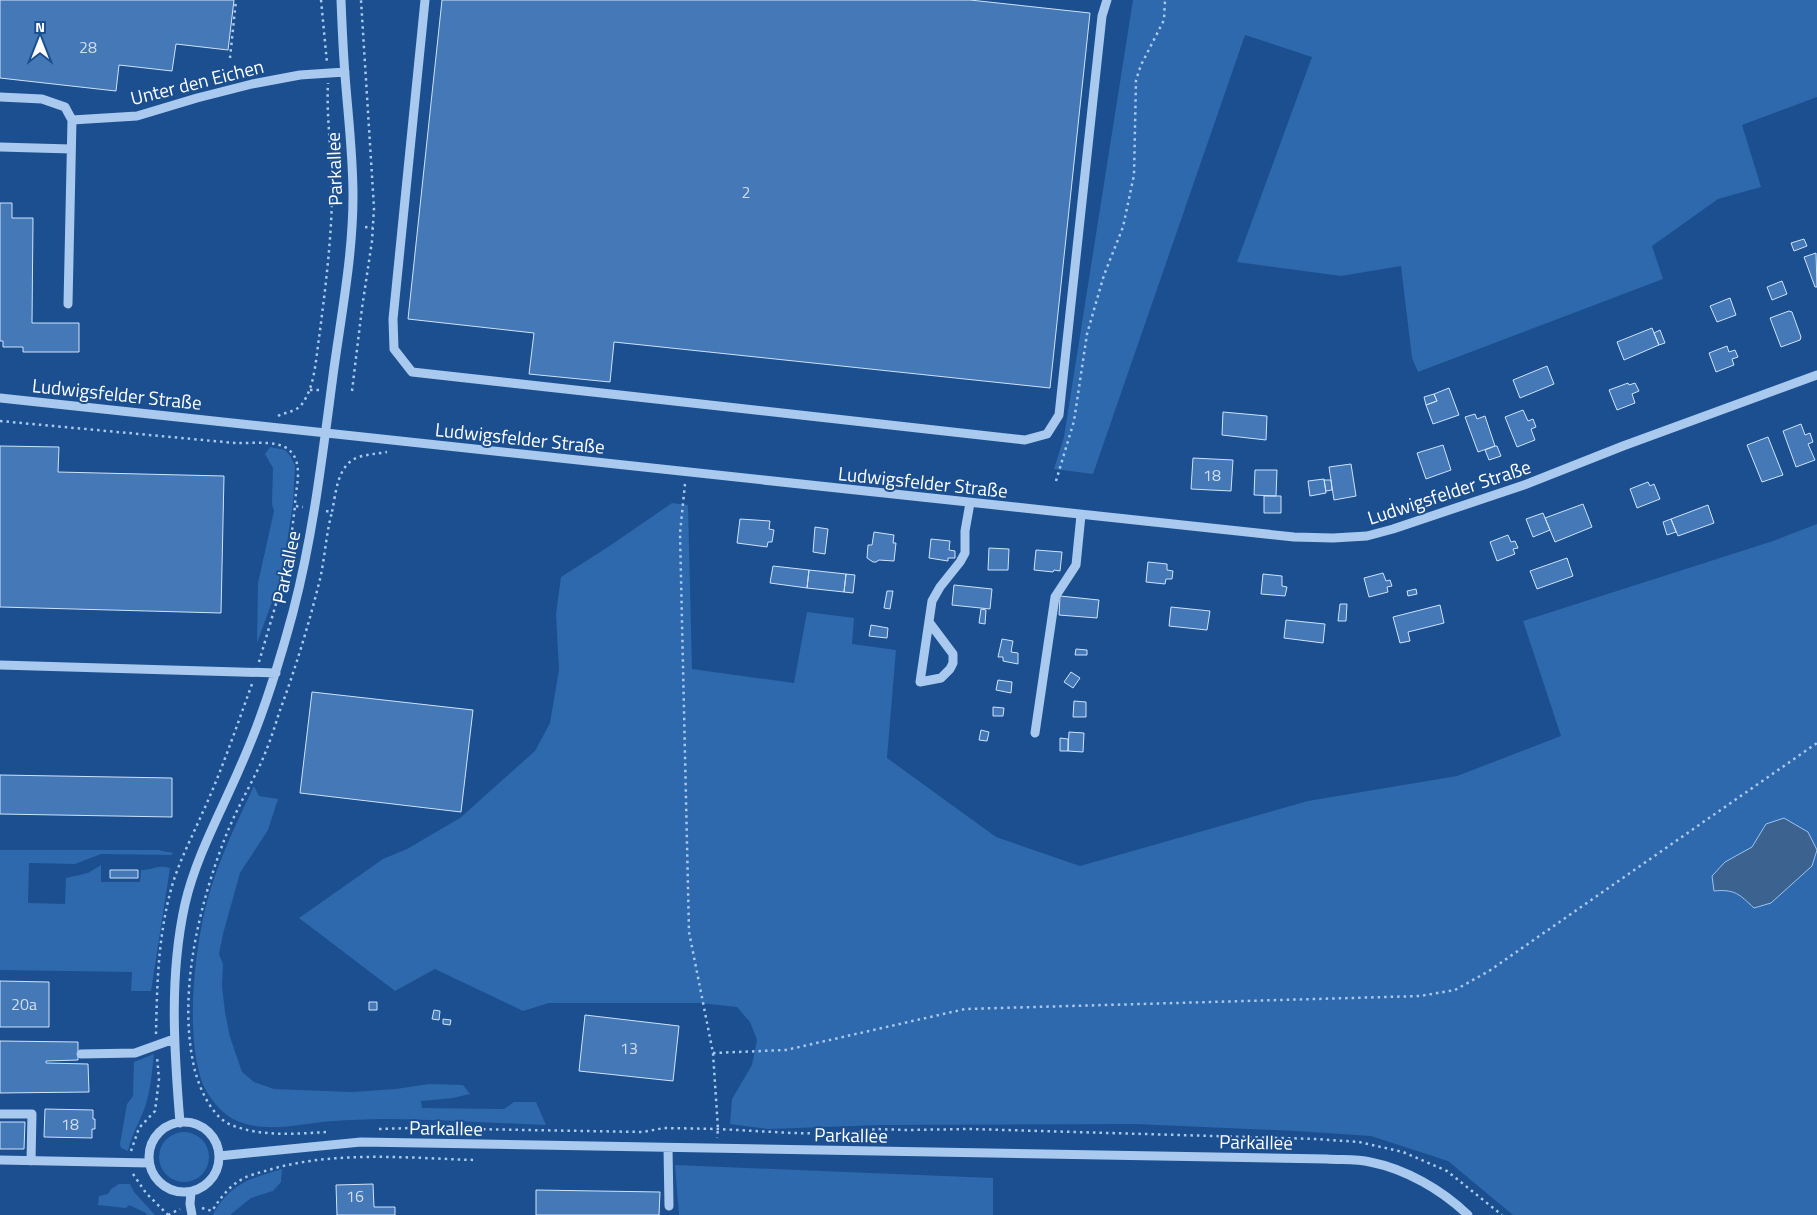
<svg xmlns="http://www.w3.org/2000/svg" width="1817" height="1215" font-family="'Titillium Web',sans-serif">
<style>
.green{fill:#2e69ad}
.water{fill:#3c6290;stroke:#9cc4f0}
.building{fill:#4478b7;stroke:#cfe3fa}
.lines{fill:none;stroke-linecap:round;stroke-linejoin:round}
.path{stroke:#a9c9ee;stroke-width:2.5;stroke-dasharray:2.5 4;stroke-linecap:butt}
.minor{stroke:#a9c9ee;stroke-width:9}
.labels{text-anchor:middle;stroke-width:4;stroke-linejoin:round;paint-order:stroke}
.number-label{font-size:16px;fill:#d0dded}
.street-label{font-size:19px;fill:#fff;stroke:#1b4f8f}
</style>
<rect width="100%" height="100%" fill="#1b4f8f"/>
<!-- green -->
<path class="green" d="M 1133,0 L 1817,0 L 1817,97 L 1742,125 L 1761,187 L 1718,199 L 1652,246 L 1663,279 L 1418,372 L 1412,358 L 1401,266 L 1341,276 L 1237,262 L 1312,57 L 1245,35 L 1093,474 L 1054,469 L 1064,437 Z
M 270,447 L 285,450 L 291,457 L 295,466 L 293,503 L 287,543 L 279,583 L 257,643 L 258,583 L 274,511 L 272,504 L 273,468 L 265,454 Z
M 672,503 L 688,505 L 692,669 L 794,683 L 807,612 L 854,618 L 852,644 L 896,650 L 887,758 L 996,837 L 1080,866 L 1308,801 L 1457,776 L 1561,736 L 1523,621 L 1773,541 L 1817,524 L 1817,1215 L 1513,1215 L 1448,1161 L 1371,1136 L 1296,1131 L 1135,1124 L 882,1125 L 768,1129 L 730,1124 L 732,1099 L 752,1065 L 757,1040 L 750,1022 L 737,1007 L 699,1003 L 549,1003 L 523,1011 L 435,969 L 395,991 L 299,918 L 383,859 L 407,849 L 460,818 L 535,751 L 550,723 L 559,670 L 556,614 L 561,577 L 608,547 Z
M 254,786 L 259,796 L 278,799 L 268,830 L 240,873 L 223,934 L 219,954 L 223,964 L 222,986 L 225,1012 L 230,1037 L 242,1072 L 254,1082 L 274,1089 L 352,1092 L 396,1089 L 429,1084 L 463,1085 L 470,1094 L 453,1098 L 421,1101 L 422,1108 L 504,1109 L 514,1102 L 536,1102 L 546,1125 C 492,1123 437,1119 383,1119 C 367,1119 350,1120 334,1121 C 301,1123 265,1135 233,1119 C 220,1112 207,1095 202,1082 C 187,1039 193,968 202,924 C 211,876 233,830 254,786 Z
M 0,850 L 158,850 L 173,853 L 172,855 L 101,854 L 75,864 L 29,863 L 28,903 L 65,904 L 66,878 L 88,873 L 101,865 L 101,882 L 140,882 L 141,870 C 152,870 158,864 170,868 L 151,991 L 131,991 L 132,972 L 0,970 Z
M 154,1054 C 152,1070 151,1088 146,1104 C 141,1120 132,1133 128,1151 L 121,1148 L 120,1144 L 127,1104 L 133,1096 L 134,1062 Z
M159 1157a25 25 0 1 1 50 0a25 25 0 1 1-50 0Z
M 675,1165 L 993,1178 L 993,1215 L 679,1215 Z
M 282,1169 L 281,1182 L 273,1191 L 251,1198 L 230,1215 L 213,1215 C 230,1183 250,1179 282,1169 Z
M 119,1184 L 130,1184 L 134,1192 L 155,1215 L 147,1215 L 146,1213 L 129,1205 L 126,1208 L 98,1205 L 99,1196 L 108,1194 L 111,1189 Z"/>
<!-- water -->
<path class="water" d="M 1784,818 L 1808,832 L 1817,850 L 1812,866 L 1771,903 L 1754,908 C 1739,894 1735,889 1714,891 L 1712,876 L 1725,862 L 1752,847 L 1766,824 Z"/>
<!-- building -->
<path class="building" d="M 0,0 L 234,0 L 228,50 L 176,44 L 172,71 L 119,65 L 116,91 L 0,78 Z
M 442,0 L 970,0 L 1090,13 L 1050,388 L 614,342 L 610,382 L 529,374 L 534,333 L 408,319 Z
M 0,203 L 12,203 L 12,218 L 33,218 L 32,323 L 79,323 L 79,352 L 23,352 L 23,347 L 3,347 L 3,341 L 0,341 Z
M 1804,239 L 1807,246 L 1794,251 L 1791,243 Z
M 1816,253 L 1817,287 L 1815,287 L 1804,257 Z
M 1782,281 L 1787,294 L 1772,300 L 1767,287 Z
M 1730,298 L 1736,315 L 1717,322 L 1710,306 Z
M 1789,311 L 1792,312 L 1801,337 L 1800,340 L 1781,347 L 1770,318 Z
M 1652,328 L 1659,345 L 1624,360 L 1617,342 Z
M 1660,330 L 1665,343 L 1659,345 L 1654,333 Z
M 1727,346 L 1729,352 L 1735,350 L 1738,357 L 1732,359 L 1734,365 L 1716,372 L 1709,353 Z
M 1547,366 L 1554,384 L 1520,398 L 1513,380 Z
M 1628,383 L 1629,385 L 1635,383 L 1639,391 L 1632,394 L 1635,403 L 1617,410 L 1609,390 Z
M 1449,388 L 1459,415 L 1433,424 L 1426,405 L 1437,401 L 1434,394 Z
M 1434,394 L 1437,401 L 1426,405 L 1424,397 Z
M 1523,410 L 1528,421 L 1533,419 L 1536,427 L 1531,429 L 1535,440 L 1517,447 L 1505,417 Z
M 1223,412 L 1267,416 L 1266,440 L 1222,435 Z
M 1475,414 L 1477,419 L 1485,416 L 1495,446 L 1478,452 L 1465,417 Z
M 1801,424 L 1805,435 L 1810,433 L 1813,442 L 1808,444 L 1815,460 L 1796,467 L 1783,431 Z
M 1768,437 L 1783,475 L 1762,482 L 1747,445 Z
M 1443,445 L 1451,470 L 1426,479 L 1417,453 Z
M 0,446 L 59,447 L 58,472 L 224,476 L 221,613 L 0,607 Z
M 1495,446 L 1497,446 L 1501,456 L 1489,460 L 1485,450 Z
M 1193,458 L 1233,460 L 1231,491 L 1191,489 Z
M 1351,464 L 1356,496 L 1334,500 L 1329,467 Z
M 1255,470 L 1277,470 L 1276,496 L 1254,495 Z
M 1324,479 L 1326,493 L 1310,496 L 1308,481 Z
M 1324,480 L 1331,480 L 1332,490 L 1326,491 Z
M 1648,482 L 1650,486 L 1654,484 L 1660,499 L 1637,508 L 1630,489 Z
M 1264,496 L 1281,496 L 1281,513 L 1264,513 Z
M 1583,504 L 1592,527 L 1555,542 L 1545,518 Z
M 1708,505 L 1714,523 L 1678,536 L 1671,519 Z
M 1543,513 L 1550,530 L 1533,537 L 1526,519 Z
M 740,519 L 770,521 L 769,529 L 774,530 L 772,542 L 768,542 L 767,547 L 737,543 Z
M 1671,519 L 1676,532 L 1667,535 L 1663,522 Z
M 815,527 L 828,529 L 825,554 L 813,552 Z
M 874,532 L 894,535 L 893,543 L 896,543 L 894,561 L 879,560 L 876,562 L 873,562 L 867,558 L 868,545 L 872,545 Z
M 1508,535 L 1511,542 L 1515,541 L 1518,548 L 1513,549 L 1515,554 L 1497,561 L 1490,542 Z
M 931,539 L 950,541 L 949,550 L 955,551 L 955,558 L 948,558 L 948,561 L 929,558 Z
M 989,548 L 1009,549 L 1008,570 L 988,570 Z
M 1036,550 L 1062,552 L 1060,571 L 1054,570 L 1053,572 L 1034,570 Z
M 1567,558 L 1573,576 L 1537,589 L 1530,571 Z
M 1148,562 L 1167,564 L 1167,570 L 1173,571 L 1172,579 L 1166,579 L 1165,584 L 1146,582 Z
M 773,566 L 809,570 L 807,588 L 770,583 Z
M 809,570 L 846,574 L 844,592 L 807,588 Z
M 1383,573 L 1386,581 L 1390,580 L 1392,586 L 1387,587 L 1388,592 L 1369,597 L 1364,578 Z
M 846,574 L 855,575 L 853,593 L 844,592 Z
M 1263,574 L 1282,576 L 1282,586 L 1287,587 L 1285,596 L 1261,594 Z
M 954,585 L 992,589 L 990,609 L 952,605 Z
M 1416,589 L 1417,594 L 1408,596 L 1407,591 Z
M 887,591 L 893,591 L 890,609 L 884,608 Z
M 1060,596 L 1099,600 L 1097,618 L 1059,615 Z
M 1340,604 L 1347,604 L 1346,621 L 1338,621 Z
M 1440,605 L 1444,623 L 1408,632 L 1410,641 L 1400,643 L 1393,617 Z
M 1171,607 L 1210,611 L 1207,630 L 1169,626 Z
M 981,609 L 986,610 L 985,624 L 979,623 Z
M 1286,620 L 1325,624 L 1323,643 L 1284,638 Z
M 871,625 L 888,628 L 887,638 L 869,636 Z
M 1002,639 L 1013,641 L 1011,652 L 1018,653 L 1018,664 L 1003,661 L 1003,657 L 998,657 Z
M 1076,649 L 1087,650 L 1087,655 L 1075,655 Z
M 1071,672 L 1080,678 L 1073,688 L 1064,682 Z
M 998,680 L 1012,682 L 1011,693 L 996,690 Z
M 312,692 L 473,710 L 461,812 L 300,793 Z
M 1074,701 L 1086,702 L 1086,717 L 1073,717 Z
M 993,707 L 1004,708 L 1003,716 L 993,716 Z
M 981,730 L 989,732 L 987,741 L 979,740 Z
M 1069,732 L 1084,733 L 1083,752 L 1068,751 Z
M 1060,738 L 1068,739 L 1068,751 L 1060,751 Z
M 0,775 L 172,778 L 172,817 L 0,814 Z
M 110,870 L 138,870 L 138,878 L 110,878 Z
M 0,981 L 49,982 L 49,1027 L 0,1027 Z
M 369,1002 L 377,1002 L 377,1010 L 369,1010 Z
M 434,1010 L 440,1011 L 439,1020 L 432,1019 Z
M 585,1015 L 679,1026 L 673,1081 L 579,1071 Z
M 443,1019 L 451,1020 L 450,1025 L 443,1024 Z
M 0,1041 L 78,1042 L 78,1060 L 46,1061 L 46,1063 L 88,1064 L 89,1092 L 0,1093 Z
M 45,1109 L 93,1110 L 93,1119 L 95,1119 L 95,1129 L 92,1129 L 92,1138 L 44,1137 Z
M 0,1122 L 25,1122 L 24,1149 L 0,1149 Z
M 373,1184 L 374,1207 L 395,1207 L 395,1215 L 337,1215 L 336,1185 Z
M 536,1190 L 660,1192 L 659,1215 L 536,1215 Z"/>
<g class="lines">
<!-- path -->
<path class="path" d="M 321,0 L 327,63
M 230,58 L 236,0
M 365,227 L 373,228
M 310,390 L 321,390
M 352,391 L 362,308 L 372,241 L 374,208 L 361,0
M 278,416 C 288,411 298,412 304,401 C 315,384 316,358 319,338 C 325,292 331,244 332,198 C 333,159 326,121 328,83
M 0,421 L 235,443 C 262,444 298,435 298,474 C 298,485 295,495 295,506 L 303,507
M 1056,481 L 1074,421 L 1087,334 L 1104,275 L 1123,227 L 1134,175 L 1136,80 L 1141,65 L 1164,20 L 1165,0
M 685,484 L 680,533 L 689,932 L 713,1053 L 718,1129 L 717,1138
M 326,511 L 332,512 C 336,493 337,464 359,457 C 368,454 377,454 387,452
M 259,662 L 278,597 L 290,547 L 295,506
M 156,1034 C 157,985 158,935 172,886 C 179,862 191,839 201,816 C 221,773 236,728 252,684
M 713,1053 L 786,1050 L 965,1009 L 1420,996 L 1455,990 L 1489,971 L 1817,743
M 379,1129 L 411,1128 L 643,1132 L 664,1128 L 718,1129 L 792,1133 L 847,1134 L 876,1129 L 906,1130 L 971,1129 L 1316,1139 L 1359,1142 L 1403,1152 L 1447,1171 L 1502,1215
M 326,1132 C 294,1134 259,1137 229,1124 C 211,1115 200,1089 195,1071 C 177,997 198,908 225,838 C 235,812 249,788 261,763 C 268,747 274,730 279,713 C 295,670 309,624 320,579 C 325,557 326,534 332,512
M 131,1151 L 139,1128 L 155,1111 L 159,1079 L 157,1057
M 133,1174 L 146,1193 L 168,1215
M 202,1208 L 212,1211 C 221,1197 229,1186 244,1178 C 250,1175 258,1173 265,1171 C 332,1150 406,1158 475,1160
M 168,1215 L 180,1209"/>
<!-- minor -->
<path class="minor" d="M 425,0 L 393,319 L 394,349 L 412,372 L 1025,440 L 1047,434 L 1059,415 L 1102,16 L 1107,0
M 0,97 L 42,99 L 65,107 L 72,120 L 137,116 L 197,98 L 252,84 L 300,75 L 345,72
M 0,147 L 71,149
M 68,304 L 72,120
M 0,398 L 1294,537 L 1333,538 L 1367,536 L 1393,529 L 1524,485 L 1623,446 L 1817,375
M 929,622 L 953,654 L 953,663 L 950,669 L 941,678 L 920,682 L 932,601 L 940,587 L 960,562 L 965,553 L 965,531 L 970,503
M 0,665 L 276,673
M 1035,733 L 1055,597 L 1076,565 L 1081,515
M 81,1054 L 135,1053 L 174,1039
M 0,1114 L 32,1114 L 31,1161
M149 1157a35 35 0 1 1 70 0a35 35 0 1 1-70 0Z
M 180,1123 C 174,1050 169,976 185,904 C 196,856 222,810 241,765 C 263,716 279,664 293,612 C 314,532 323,450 334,368 C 342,311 353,253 353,196 C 353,155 348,115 345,75 C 343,50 342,25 341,0
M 668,1148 L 669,1206
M 219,1156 L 361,1142 L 1327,1159 C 1341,1160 1357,1159 1370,1162 C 1406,1169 1442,1190 1468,1215
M 0,1160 L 149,1163
M 191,1192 L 190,1204 L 192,1215"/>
</g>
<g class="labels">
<!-- number labels -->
<g class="number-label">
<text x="88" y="53">28</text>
<text x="746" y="198">2</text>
<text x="1212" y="481">18</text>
<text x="24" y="1010">20a</text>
<text x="629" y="1054">13</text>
<text x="70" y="1130">18</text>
<text x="355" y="1202">16</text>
</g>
<!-- street labels -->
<g class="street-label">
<text transform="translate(197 82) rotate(-14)" y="7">Unter den Eichen</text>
<text transform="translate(334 169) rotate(-92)" y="7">Parkallee</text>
<text transform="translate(117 394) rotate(6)" y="7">Ludwigsfelder Straße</text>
<text transform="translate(520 438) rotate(6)" y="7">Ludwigsfelder Straße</text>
<text transform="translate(923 482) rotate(6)" y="7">Ludwigsfelder Straße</text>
<text transform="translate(1449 492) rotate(-18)" y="7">Ludwigsfelder Straße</text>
<text transform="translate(286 567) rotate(-78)" y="7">Parkallee</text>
<text transform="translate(446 1128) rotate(1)" y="7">Parkallee</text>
<text transform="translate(851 1135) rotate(1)" y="7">Parkallee</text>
<text transform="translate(1256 1142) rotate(1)" y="7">Parkallee</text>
</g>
</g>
<!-- north arrow -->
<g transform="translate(40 40)" stroke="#1b4f8f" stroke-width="4" paint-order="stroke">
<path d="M0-4L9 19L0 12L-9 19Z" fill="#ffffff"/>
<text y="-8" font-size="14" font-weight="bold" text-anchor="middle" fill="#ffffff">N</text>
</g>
</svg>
